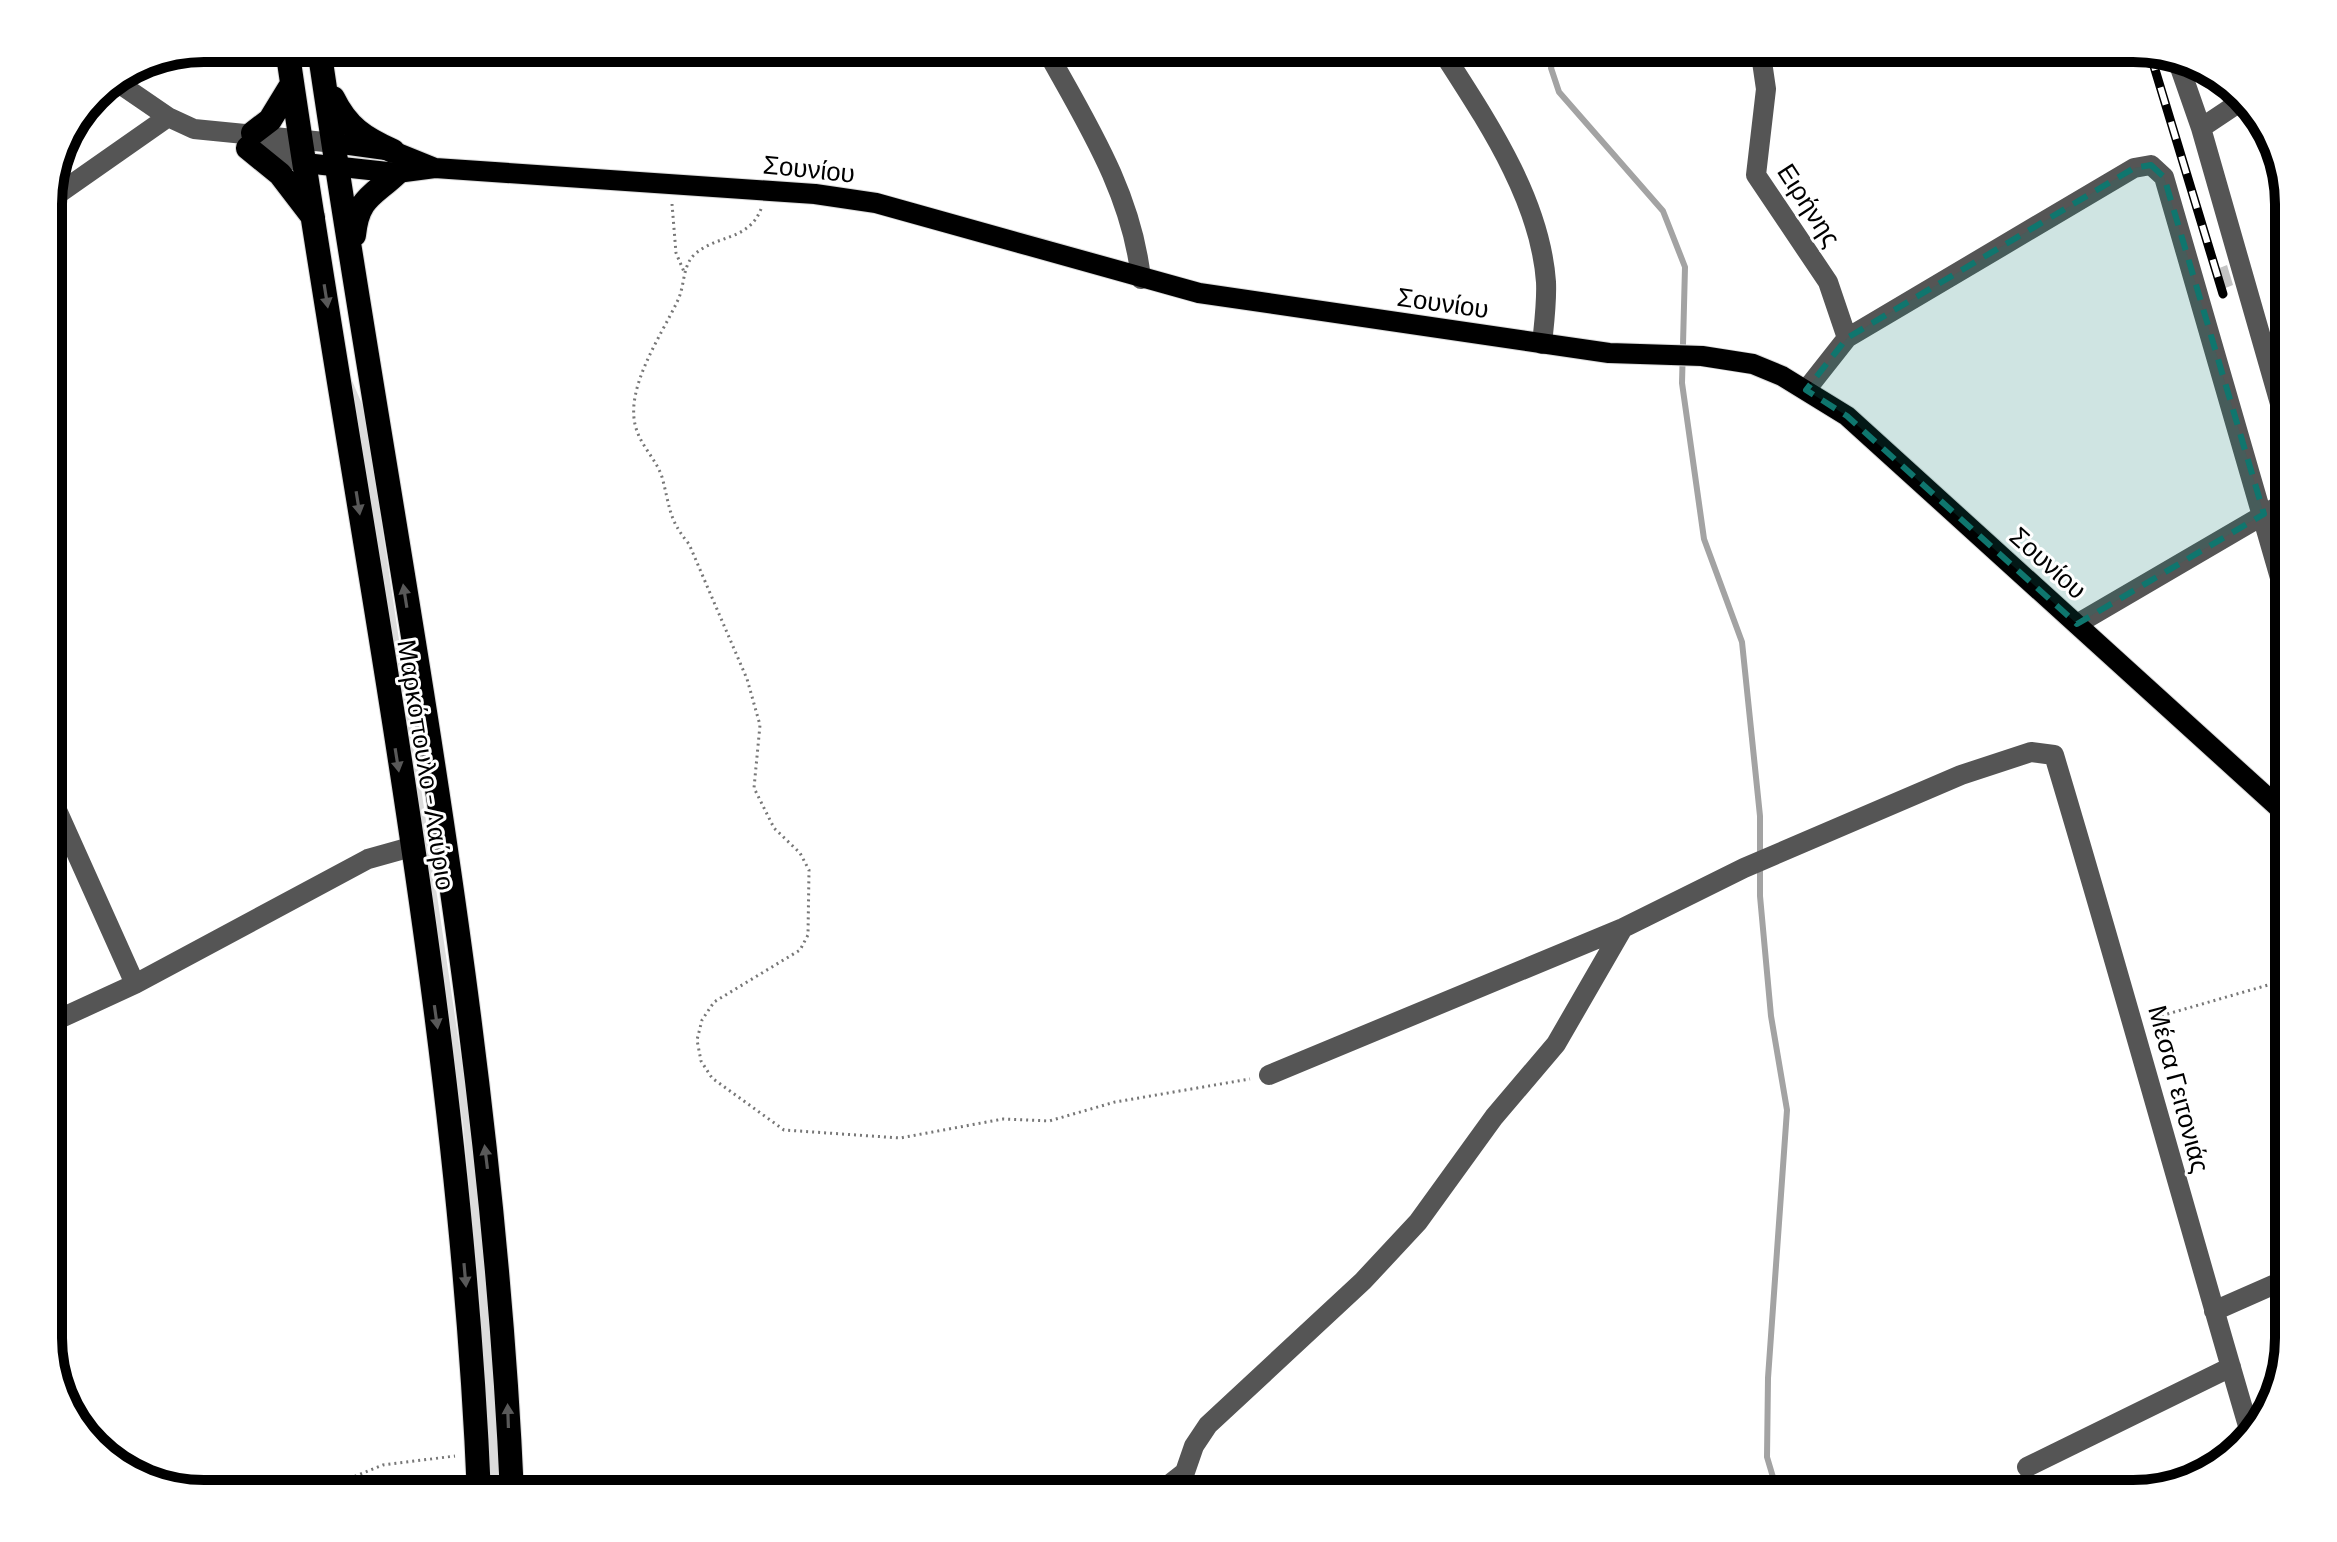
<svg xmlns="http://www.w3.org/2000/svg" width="2337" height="1542" font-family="Barlow,sans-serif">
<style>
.green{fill:#dcdcdc}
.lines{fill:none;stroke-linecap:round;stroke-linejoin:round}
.stream{stroke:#a3a3a3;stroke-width:6}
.building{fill:#c4c4c4}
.major-casing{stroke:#dbdbdb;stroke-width:22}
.highway-casing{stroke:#dbdbdb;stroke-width:26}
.path{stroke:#777;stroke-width:3;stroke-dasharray:2 4;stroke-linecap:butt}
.minor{stroke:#555;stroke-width:20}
.major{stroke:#000;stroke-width:20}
.highway{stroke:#000;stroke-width:24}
.rail-casing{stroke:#000;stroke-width:9}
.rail{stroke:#fff;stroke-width:6;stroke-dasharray:18;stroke-linecap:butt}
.oneway{fill:#595959}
.marked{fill:#0f766e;fill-opacity:0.2;stroke:#0f766e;stroke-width:6;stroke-dasharray:16 10;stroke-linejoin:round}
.labels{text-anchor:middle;stroke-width:6;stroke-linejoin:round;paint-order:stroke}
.street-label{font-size:26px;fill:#000;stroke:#fff}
.rim{fill:none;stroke:#000;stroke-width:10}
</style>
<rect width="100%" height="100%" fill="#fff"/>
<!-- green -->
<path class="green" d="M 350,376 L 365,411 L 471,1124 L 490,1302 L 500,1494 L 490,1494 L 480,1302 L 463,1124 Z"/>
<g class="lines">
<!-- stream -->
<path class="stream" d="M 1557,48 L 1551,68 L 1559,92 L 1663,211 L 1685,267 L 1682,383 L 1704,539 L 1742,642 L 1760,816 L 1760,896 L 1771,1016 L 1787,1110 L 1768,1378 L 1767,1457 L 1778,1494"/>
</g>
<!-- building -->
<path class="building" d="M 2227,265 L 2233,285 L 2223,289 L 2217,269 Z"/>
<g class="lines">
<defs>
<path id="major" d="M 335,143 L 393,151 L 435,168
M 305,163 L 397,173 L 435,168 L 815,194 L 876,203 L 1199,293 L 1609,353 L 1702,356 L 1753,364 L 1782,376 L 1847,416 L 2289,817"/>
<path id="highway" d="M 287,48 C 356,529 459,1008 479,1494
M 319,48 C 389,529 491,1008 512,1494
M 333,98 C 347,127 364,138 393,151
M 253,133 L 270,120 L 292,84
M 248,148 L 280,174 L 313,217
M 354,235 C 358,197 373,196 397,173"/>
</defs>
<!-- major casing -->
<use href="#major" class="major-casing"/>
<!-- highway casing -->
<use href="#highway" class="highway-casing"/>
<!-- path -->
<path class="path" d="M 672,204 L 676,253 L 685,274
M 761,209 C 748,242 715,234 693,256 C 682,268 685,287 677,302 C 661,336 624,389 636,428 C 641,446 656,459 662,477 C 670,506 668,519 689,544 L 747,679 L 760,725 L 754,788 L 774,828 L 800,853 L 809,870 L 808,935 L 800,950 L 714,1002 L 702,1020 L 697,1040 L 701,1061 L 712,1078 L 784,1130 L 900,1138 L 1003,1119 L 1049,1121 L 1115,1102 L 1250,1079
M 2150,1019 L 2289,979
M 1204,1478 L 1254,1494
M 310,1494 L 383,1465 L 455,1456"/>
<!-- minor -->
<path class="minor" d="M 1045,48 C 1086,122 1132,193 1141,279
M 1440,48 C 1484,117 1540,197 1546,282 C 1547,302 1544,324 1542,344
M 1760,48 L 1766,89 L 1756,175 L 1828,282 L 1847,338
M 2178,62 L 2201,128 L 2289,435
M 114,80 L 168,117 L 194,129 L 335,143
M 2201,128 L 2243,100
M 255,150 L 305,163
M 48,201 L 168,117
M 1806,390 L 1847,338 L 2134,168 L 2151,165 L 2164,177 L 2289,609
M 2077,624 L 2289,500
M 48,790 L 135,984
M 48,1024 L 135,984 L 368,859 L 411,847
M 1269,1075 L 1623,928 L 1744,868 L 1961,775 L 2031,752 L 2054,755 C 2122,981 2184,1209 2251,1436
M 2214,1311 L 2289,1278
M 2027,1467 L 2231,1367
M 1157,1494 L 1185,1472 L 1194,1446 L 1208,1425 L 1363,1281 L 1418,1222 L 1494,1117 L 1556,1044 L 1623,928"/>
<!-- major -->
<use href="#major" class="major"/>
<!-- highway -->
<use href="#highway" class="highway"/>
<defs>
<path id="rail" d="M 2150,53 L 2223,294"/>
</defs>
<!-- rail casing -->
<use href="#rail" class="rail-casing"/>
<!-- rail -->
<use href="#rail" class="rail"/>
</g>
<!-- one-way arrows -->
<defs><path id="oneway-solid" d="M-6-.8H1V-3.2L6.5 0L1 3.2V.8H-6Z" transform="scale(2)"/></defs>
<g class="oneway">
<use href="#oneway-solid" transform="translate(326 296) rotate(81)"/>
<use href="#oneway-solid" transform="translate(358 503) rotate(81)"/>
<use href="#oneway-solid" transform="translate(405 596) rotate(-99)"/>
<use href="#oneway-solid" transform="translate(397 760) rotate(81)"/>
<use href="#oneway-solid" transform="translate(436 1017) rotate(82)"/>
<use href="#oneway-solid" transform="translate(486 1157) rotate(-97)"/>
<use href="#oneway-solid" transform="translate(465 1275) rotate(85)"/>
<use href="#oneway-solid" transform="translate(508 1416) rotate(-92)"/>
</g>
<!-- marked area -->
<path class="marked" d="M 2151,165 L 2164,177 L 2264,514 L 2077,624 L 1847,416 L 1806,390 L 1847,338 L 2134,168 Z"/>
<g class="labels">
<!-- street labels -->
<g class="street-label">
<text transform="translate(809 169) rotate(6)" y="9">Σουνίου</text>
<text transform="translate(1809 205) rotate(57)" y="9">Ειρήνης</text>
<text transform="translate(1443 303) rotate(8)" y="9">Σουνίου</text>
<text transform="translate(2048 563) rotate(42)" y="9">Σουνίου</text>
<text transform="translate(426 765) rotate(81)" y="9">Μαρκόπουλο - Λαύριο</text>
<text transform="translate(2179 1089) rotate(75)" y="9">Μέσα Γειτονιάς</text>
</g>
</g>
<!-- crop -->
<path d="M0 0H2337V1542H0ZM204 62H2133A142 142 0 0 1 2275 204V1338A142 142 0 0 1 2133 1480H204A142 142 0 0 1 62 1338V204A142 142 0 0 1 204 62Z" fill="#fff" fill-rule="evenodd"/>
<path class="rim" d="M204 62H2133A142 142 0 0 1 2275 204V1338A142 142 0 0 1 2133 1480H204A142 142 0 0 1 62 1338V204A142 142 0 0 1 204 62Z"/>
</svg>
